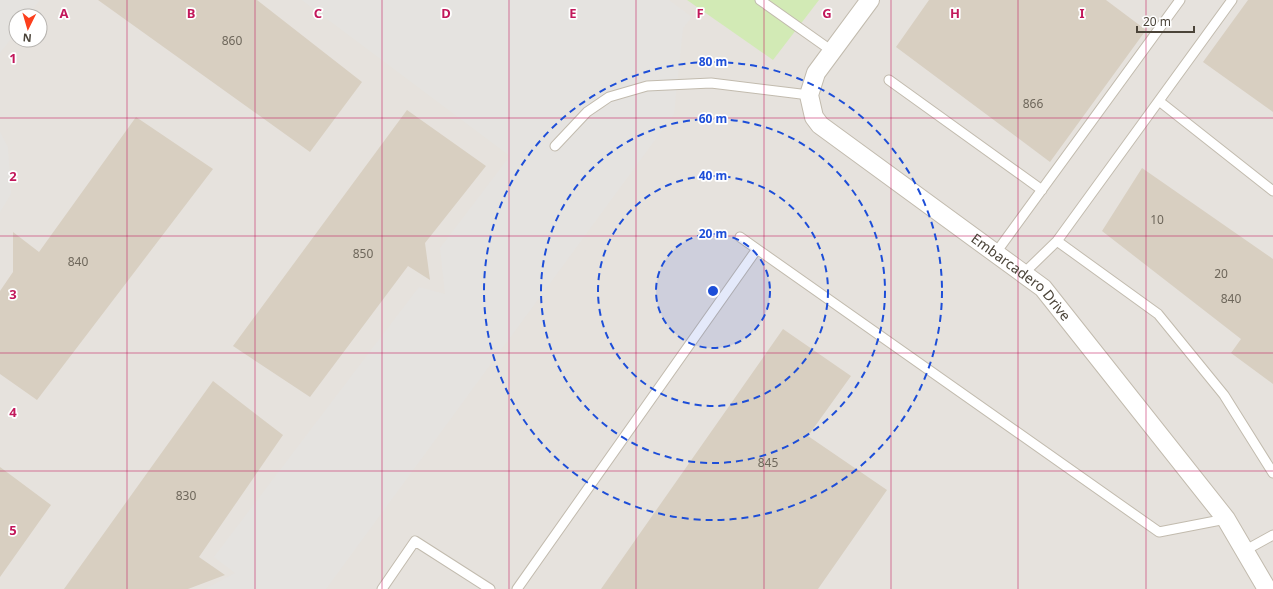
<svg xmlns="http://www.w3.org/2000/svg" width="1273" height="589" font-family="'Noto Sans',sans-serif">
<style>
.industrial{fill:#e6e2dd;fill-rule:evenodd}
.green{fill:#d2eab5}
.parking{fill:#e5e3e0}
.building{fill:#d8cfc1}
.lines{fill:none;stroke-linecap:round;stroke-linejoin:round}
.lane-casing{stroke:#c2bbae;stroke-width:11}
.street-casing{stroke:#c2bbae;stroke-width:20}
.lane{stroke:#fff;stroke-width:9}
.street{stroke:#fff;stroke-width:18}
.grid{fill:none;stroke:#c2185b;stroke-width:1;stroke-opacity:0.55}
.ring{fill:none;stroke:#1d4ed8;stroke-width:2;stroke-dasharray:7 5}
.labels{text-anchor:middle;stroke-width:3.5;stroke-linejoin:round;paint-order:stroke}
.number-label{font-size:12px;fill:#6e675b}
.street-label{font-size:14px;fill:#4b4439;stroke:#fff}
.grid-label{font-size:13px;text-anchor:middle;font-weight:bold;fill:#c2185b;stroke:#fff;stroke-width:3.5;stroke-linejoin:round;paint-order:stroke}
.centre{fill:#1d4ed8;stroke:#fff;stroke-width:2}
.ring-label{font-size:12px;text-anchor:middle;font-weight:bold;fill:#1d4ed8;stroke:#fff;stroke-width:3.5;stroke-linejoin:round;paint-order:stroke}
</style>
<rect width="100%" height="100%" fill="#f6f3ec"/>
<!-- industrial -->
<path class="industrial" d="M 0,0 L 1273,0 L 1273,589 L 0,589 ZM 16,16 L 40,16 L 40,40 L 16,40 Z"/>
<!-- green -->
<path class="green" d="M 687,0 L 819,0 L 773,60 Z"/>
<!-- parking -->
<path class="parking" d="M 0,0 L 40,0 L 28,16 L 16,16 L 16,32 L 0,53 Z
M 302,0 L 669,0 L 692,17 L 683,28 L 674,114 L 326,589 L 205,589 L 235,573 L 214,557 L 419,287 L 445,294 L 440,248 L 510,156 Z
M 0,132 L 8,147 L 11,194 L 0,212 Z"/>
<!-- building -->
<path class="building" d="M 98,0 L 257,0 L 362,82 L 310,152 Z
M 929,0 L 1106,0 L 1146,30 L 1050,162 L 896,47 Z
M 1248,0 L 1273,0 L 1273,112 L 1203,62 Z
M 407,110 L 486,166 L 425,243 L 430,280 L 408,266 L 310,397 L 233,346 Z
M 136,117 L 213,169 L 37,400 L 0,374 L 0,291 L 13,272 L 13,232 L 39,252 Z
M 1142,168 L 1273,259 L 1273,384 L 1231,353 L 1241,339 L 1102,231 Z
M 783,329 L 851,376 L 808,436 L 887,490 L 818,589 L 601,589 Z
M 213,381 L 283,435 L 199,557 L 225,575 L 188,589 L 64,589 Z
M 0,467 L 51,505 L 0,577 Z"/>
<g class="lines">
<defs>
<path id="lane" d="M 760,0 L 832,51
M 889,80 L 1042,190
M 1159,101 L 1273,191
M 555,146 L 587,112 L 609,97 L 647,86 L 711,83 L 809,95
M 740,237 L 1159,532 L 1226,519
M 1057,241 L 1232,0
M 995,254 L 1180,0
M 1023,274 L 1057,241 L 1158,314 L 1224,395 L 1273,473
M 1244,551 L 1273,535
M 382,589 L 415,541 L 490,589
M 517,589 L 757,249"/>
<g id="street">
<path id="s1" d="M 870,0 L 816,73 L 809,95 L 814,117 L 820,125 L 1043,288 L 1226,519 L 1267,589"/>
</g>
</defs>
<!-- lane casing -->
<use href="#lane" class="lane-casing"/>
<!-- street casing -->
<use href="#street" class="street-casing"/>
<!-- lane -->
<use href="#lane" class="lane"/>
<!-- street -->
<use href="#street" class="street"/>
</g>
<!-- grid -->
<path class="grid" d="M 127,0 L 127,589M 255,0 L 255,589M 382,0 L 382,589M 509,0 L 509,589M 636,0 L 636,589M 764,0 L 764,589M 891,0 L 891,589M 1018,0 L 1018,589M 1146,0 L 1146,589M 0,118 L 1273,118M 0,236 L 1273,236M 0,353 L 1273,353M 0,471 L 1273,471"/>
<!-- distance rings -->
<circle cx="713" cy="291" r="57" fill="#1d4ed8" fill-opacity=".12"/>
<g class="ring">
<circle cx="713" cy="291" r="57"/>
<circle cx="713" cy="291" r="115"/>
<circle cx="713" cy="291" r="172"/>
<circle cx="713" cy="291" r="229"/>
</g>
<g class="labels">
<!-- number labels -->
<g class="number-label">
<text x="232" y="45">860</text>
<text x="1033" y="108">866</text>
<text x="1157" y="224">10</text>
<text x="363" y="258">850</text>
<text x="78" y="266">840</text>
<text x="1221" y="278">20</text>
<text x="1231" y="303">840</text>
<text x="768" y="467">845</text>
<text x="186" y="500">830</text>
</g>
<!-- street labels -->
<g class="street-label">
<text dy="5" stroke="none"><textPath href="#s1" startOffset="399">Embarcadero Drive</textPath></text>
</g>
</g>
<g class="grid-label">
<text x="64" y="18">A</text>
<text x="191" y="18">B</text>
<text x="318" y="18">C</text>
<text x="446" y="18">D</text>
<text x="573" y="18">E</text>
<text x="700" y="18">F</text>
<text x="827" y="18">G</text>
<text x="955" y="18">H</text>
<text x="1082" y="18">I</text>
<text x="13" y="63">1</text>
<text x="13" y="181">2</text>
<text x="13" y="299">3</text>
<text x="13" y="417">4</text>
<text x="13" y="535">5</text>
</g>
<circle cx="713" cy="291" r="6" class="centre"/>
<g class="ring-label">
<text x="713" y="66">80 m</text>
<text x="713" y="123">60 m</text>
<text x="713" y="180">40 m</text>
<text x="713" y="238">20 m</text>
</g>
<!-- north arrow -->
<g transform="translate(28 28) rotate(185)"><circle r="19" fill="#ffffff" stroke="#b7b4b0"/>
<path d="M0-3L7 15L0 10L-7 15Z" fill="#fc3f1d"/>
<text y="-6" font-size="11" font-weight="bold" text-anchor="middle" fill="#4b4439">N</text>
</g>
<!-- scale -->
<path d="M1137 26v6h57v-6" fill="none" stroke="#4b4439" stroke-width="2"/>
<text x="1143" y="26" font-size="12" fill="#4b4439" stroke="#ffffff" stroke-width="3" paint-order="stroke">20 m</text>
</svg>
